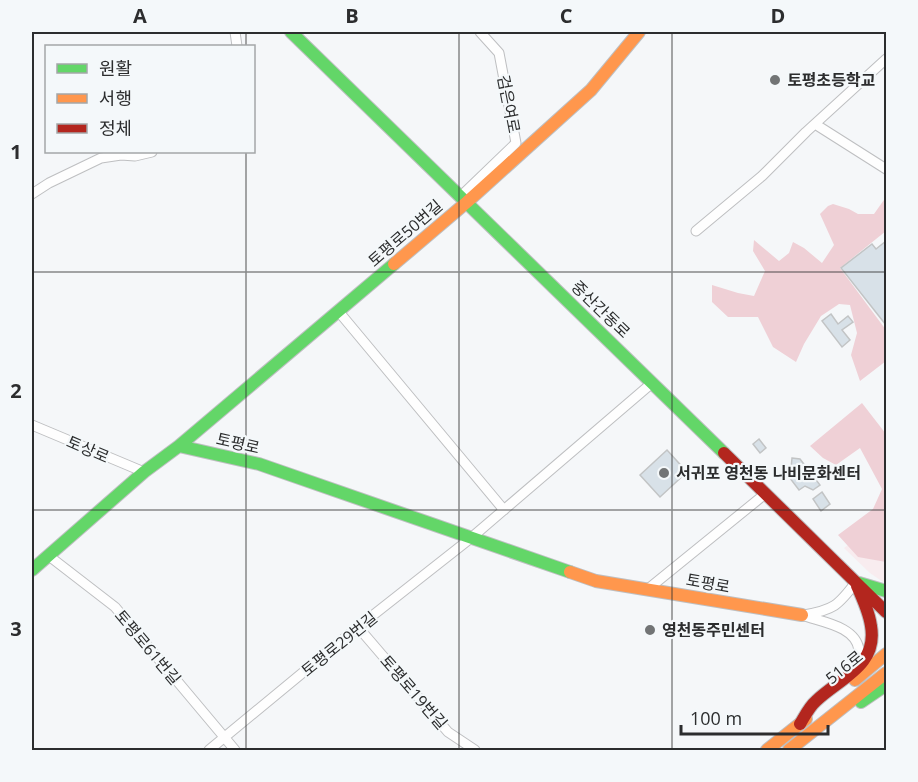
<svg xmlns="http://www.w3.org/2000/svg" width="918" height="782" font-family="'Open Sans','Noto Sans KR',sans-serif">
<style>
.green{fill:#f8ecef}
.forest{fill:#efd0d6}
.building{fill:#d8e1e8;stroke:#c2c4c5;stroke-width:1.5}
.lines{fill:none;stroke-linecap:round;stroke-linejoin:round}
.street-casing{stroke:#bebfc1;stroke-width:11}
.fast-casing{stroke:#bebfc1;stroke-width:14}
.slow-casing{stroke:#bebfc1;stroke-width:14}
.jam-casing{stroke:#bebfc1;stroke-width:14}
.street{stroke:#fefefe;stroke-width:9}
.fast{stroke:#63d668;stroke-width:12}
.slow{stroke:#ff974d;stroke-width:12}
.jam{stroke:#b3261e;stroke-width:12}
.grid{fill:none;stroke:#2c2d2e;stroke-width:1.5;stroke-opacity:0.55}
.poi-dot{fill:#727475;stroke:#f4f8fa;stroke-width:2}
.labels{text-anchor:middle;stroke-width:4.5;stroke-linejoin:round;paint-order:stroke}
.poi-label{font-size:16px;font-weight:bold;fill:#2c2d2e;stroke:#f4f8fa;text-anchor:start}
.street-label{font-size:16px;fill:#2c2d2e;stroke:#f4f8fa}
.neatline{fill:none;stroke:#2c2d2e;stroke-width:2}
.grid-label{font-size:20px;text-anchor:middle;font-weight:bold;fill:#2c2d2e}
</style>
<rect width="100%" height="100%" fill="#f5f7f9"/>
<!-- green -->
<path class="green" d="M 886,518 L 886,584 L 870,573 L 844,548 Z"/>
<!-- forest -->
<path class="forest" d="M 886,197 L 886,231 L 840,268 L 886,330 L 886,361 L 860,381 L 851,355 L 857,333 L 850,305 L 839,304 L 821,316 L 804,344 L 796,362 L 773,347 L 758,317 L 728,317 L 712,302 L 712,285 L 738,293 L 754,296 L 765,271 L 753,251 L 754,240 L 779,261 L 789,253 L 793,242 L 804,248 L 822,263 L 834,245 L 820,214 L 828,206 L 833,204 L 849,209 L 858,214 L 874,214 Z
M 862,403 L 886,434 L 886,562 L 858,557 L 838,535 L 873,509 L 882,489 L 860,448 L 836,465 L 823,458 L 810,446 Z"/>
<!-- building -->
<path class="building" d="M 886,241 L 886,325 L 841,268 L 872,244 L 876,249 Z
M 831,314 L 838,324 L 848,316 L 853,322 L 842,330 L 850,340 L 842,347 L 822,321 Z
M 759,439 L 766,448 L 760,453 L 753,444 Z
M 667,450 L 687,472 L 660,497 L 640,475 Z
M 792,458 L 800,459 L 820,485 L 813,490 L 805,486 L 799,490 L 786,473 L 791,469 Z
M 822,492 L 830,504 L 821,511 L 813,499 Z"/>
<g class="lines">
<defs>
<path id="street" d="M 235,32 L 237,46
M 815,124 L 886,169
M 32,194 L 49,183 L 101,158 L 121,155 L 135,156 L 152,152
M 461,196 L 516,143 L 499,53 L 480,32
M 696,231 L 762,176 L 806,132 L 886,59
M 339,312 L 504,510
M 32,425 L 144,472
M 49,556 L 115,607 L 235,750
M 648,589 L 765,494
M 802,615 C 821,622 856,626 859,650 C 860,656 858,663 856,669
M 804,615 C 833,610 838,606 856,582
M 358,627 L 448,732 L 475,750
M 209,750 L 358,627 L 471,538 L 652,383"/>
<path id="fast" d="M 291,32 L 724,453
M 179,446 L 394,264
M 32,570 L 144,472 L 179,446 L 259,464 L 570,572
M 859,583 L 886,591
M 861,702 L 886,685"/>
<path id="slow" d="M 394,264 L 467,202 L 591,90 L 639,32
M 570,572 L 596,581 L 802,615
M 855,680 L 886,654
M 767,750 L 806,719
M 789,750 L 886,673"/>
<path id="jam" d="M 724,453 L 886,612
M 800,724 C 805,716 809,707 816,701 C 840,678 878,666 871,626 C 869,612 863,599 857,586"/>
</defs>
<!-- street casing -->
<use href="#street" class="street-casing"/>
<!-- fast casing -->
<use href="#fast" class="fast-casing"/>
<!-- slow casing -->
<use href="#slow" class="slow-casing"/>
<!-- jam casing -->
<use href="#jam" class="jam-casing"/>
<!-- street -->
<use href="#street" class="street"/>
<!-- fast -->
<use href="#fast" class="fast"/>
<!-- slow -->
<use href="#slow" class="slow"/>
<!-- jam -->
<use href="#jam" class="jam"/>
</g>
<!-- grid -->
<path class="grid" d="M 246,32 L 246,46M 459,32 L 459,750M 672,32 L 672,750M 246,152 L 246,750M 32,272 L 886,272M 32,510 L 886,510"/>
<!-- markers -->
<g class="poi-dot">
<circle cx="775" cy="80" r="6"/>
<circle cx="664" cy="473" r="6"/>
<circle cx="650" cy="630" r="6"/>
</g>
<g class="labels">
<!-- poi labels -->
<g class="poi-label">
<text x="787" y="86">토평초등학교</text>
<text x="676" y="479">서귀포 영천동 나비문화센터</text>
<text x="662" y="636">영천동주민센터</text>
</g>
<!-- street labels -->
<g class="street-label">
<text transform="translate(509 104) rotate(79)" y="6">검은여로</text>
<text transform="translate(405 233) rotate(-41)" y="6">토평로50번길</text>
<text transform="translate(601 309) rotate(44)" y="6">중산간동로</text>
<text transform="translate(238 443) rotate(13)" y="6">토평로</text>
<text transform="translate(88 449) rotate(23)" y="6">토상로</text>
<text transform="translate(708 583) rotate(10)" y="6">토평로</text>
<text transform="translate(339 644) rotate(-39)" y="6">토평로29번길</text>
<text transform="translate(148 647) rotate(50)" y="6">토평로61번길</text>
<text transform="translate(844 667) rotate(-39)" y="6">516로</text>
<text transform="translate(414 692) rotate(49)" y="6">토평로19번길</text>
</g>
</g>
<!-- border -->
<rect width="918" height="782" fill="none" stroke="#f4f8fa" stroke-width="66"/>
<!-- legend -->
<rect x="45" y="45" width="210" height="108" fill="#f4f8fa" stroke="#a4a7a8" stroke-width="1.5"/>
<rect x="57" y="64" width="30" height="9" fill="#63d668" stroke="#a4a7a8" stroke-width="1.5"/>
<text x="99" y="75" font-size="18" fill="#2c2d2e">원활</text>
<rect x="57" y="94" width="30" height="9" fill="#ff974d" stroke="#a4a7a8" stroke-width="1.5"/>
<text x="99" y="105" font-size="18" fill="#2c2d2e">서행</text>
<rect x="57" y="124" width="30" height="9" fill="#b3261e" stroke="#a4a7a8" stroke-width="1.5"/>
<text x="99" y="135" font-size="18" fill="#2c2d2e">정체</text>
<!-- scale -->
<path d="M681 725v9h147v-9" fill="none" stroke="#2c2d2e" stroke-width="3"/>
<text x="690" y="725" font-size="18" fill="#2c2d2e" stroke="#f4f8fa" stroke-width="4.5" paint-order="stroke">100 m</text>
<rect x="33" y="33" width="852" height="716" class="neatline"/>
<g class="grid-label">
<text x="140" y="23">A</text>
<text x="352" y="23">B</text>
<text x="566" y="23">C</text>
<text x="778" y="23">D</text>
<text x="16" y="159">1</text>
<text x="16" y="398">2</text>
<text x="16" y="636">3</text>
</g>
</svg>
